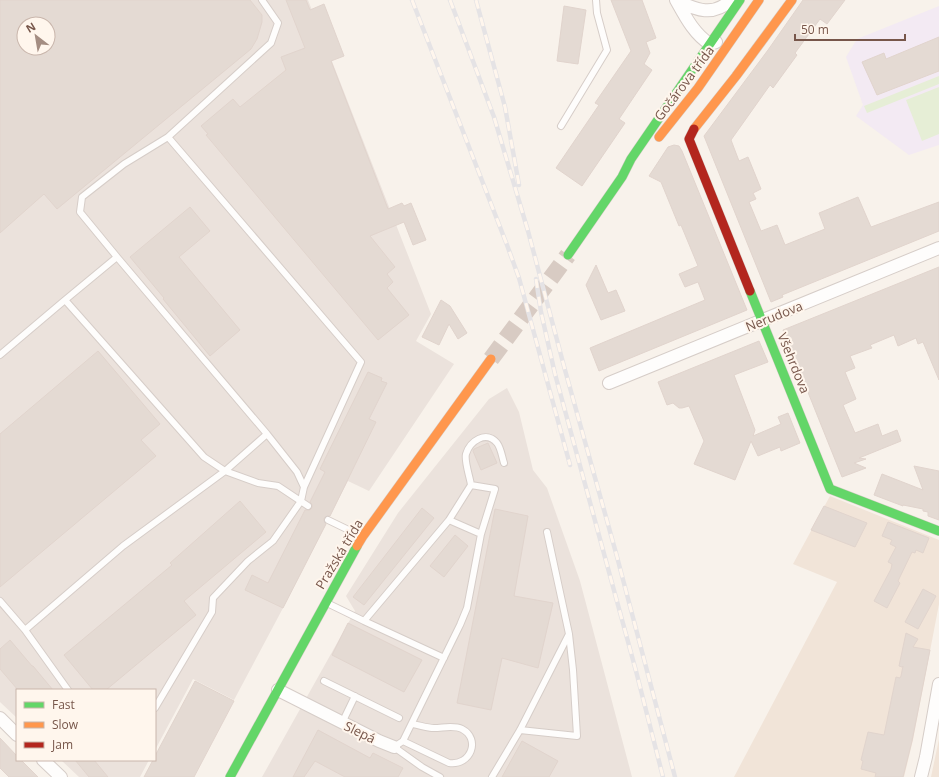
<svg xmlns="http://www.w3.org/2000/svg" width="939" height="777" font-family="'Open Sans',sans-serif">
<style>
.residential{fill:#f1e4d8}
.industrial{fill:#ebe2dc;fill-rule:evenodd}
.education{fill:#f3eaf3}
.green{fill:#e6eed6}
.building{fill:#e4dad3;stroke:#e1d4cd;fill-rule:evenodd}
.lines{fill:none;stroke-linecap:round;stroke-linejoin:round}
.secondary-tunnel{stroke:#d8cbc3;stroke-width:17;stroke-dasharray:17 8;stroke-linecap:butt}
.lane-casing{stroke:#d6cdc8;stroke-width:8}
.street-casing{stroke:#d6cdc8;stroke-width:14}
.fast-casing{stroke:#d7cdc8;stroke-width:10}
.slow-casing{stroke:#d7cdc8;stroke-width:10}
.jam-casing{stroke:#d7cdc8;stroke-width:10}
.lane{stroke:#fefdfc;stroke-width:6}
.street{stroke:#fefdfc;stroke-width:12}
.fast{stroke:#63d668;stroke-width:9}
.slow{stroke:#ff974d;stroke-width:9}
.jam{stroke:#b3261e;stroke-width:9}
.rail-casing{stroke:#e5e3e5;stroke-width:4.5}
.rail{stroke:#fff6ed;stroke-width:3;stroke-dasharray:9;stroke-linecap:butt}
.labels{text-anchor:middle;stroke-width:4;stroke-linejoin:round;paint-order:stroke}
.street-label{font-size:13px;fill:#77564a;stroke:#fff6ed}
</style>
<rect width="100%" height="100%" fill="#f8f2eb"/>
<!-- residential -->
<path class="residential" d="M 830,496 L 939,540 L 939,604 L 913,740 L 904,777 L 734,777 L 837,582 L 793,564 Z
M 939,739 L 939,777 L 931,777 Z"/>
<!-- industrial -->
<path class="industrial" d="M 0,0 L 308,0 L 431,314 L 416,341 L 454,364 L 369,491 L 348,481 L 283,608 L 234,700 L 193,679 L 155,750 L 155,690 L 17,690 L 17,718 L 0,702 ZM 24,24 L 48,24 L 48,48 L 24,48 Z
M 507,388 L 519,412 L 533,470 L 547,488 L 580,581 L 632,777 L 262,777 L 355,611 L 346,596 L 398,513 L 489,399 Z
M 61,760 L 149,760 L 140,777 L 79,777 Z"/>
<!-- education -->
<path class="education" d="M 939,6 L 939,145 L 909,155 L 856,116 L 863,105 L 846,57 L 857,39 Z"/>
<!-- green -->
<path class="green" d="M 939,76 L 939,84 L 867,113 L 864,106 Z
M 939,87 L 939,134 L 922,141 L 906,100 Z"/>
<!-- building -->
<path class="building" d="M 0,0 L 250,0 L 262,15 L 262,22 L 257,39 L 251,49 L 57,209 L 44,194 L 0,233 ZM 24,24 L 48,24 L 48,48 L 24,48 Z
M 286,0 L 306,0 L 310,10 L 324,4 L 344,56 L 331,61 L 388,209 L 402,203 L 404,206 L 411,203 L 426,240 L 413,245 L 404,222 L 370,236 L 395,267 L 387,274 L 393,282 L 387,288 L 409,315 L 378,340 L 206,135 L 208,134 L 201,126 L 233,99 L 240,107 L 286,70 L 281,57 L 305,48 Z
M 611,0 L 642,0 L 656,38 L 646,42 L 650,53 L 644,64 L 652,70 L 619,119 L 625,123 L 582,186 L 556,168 L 599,105 L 595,103 L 631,51 Z
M 803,0 L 845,0 L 827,24 L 820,19 L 795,53 L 797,55 L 773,88 L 770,85 L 731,140 L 739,161 L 748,157 L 761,189 L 753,193 L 756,199 L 749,202 L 761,231 L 777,225 L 785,245 L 825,229 L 819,213 L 858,197 L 871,227 L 939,202 L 939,231 L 782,295 L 783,297 L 771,302 L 704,136 L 768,50 Z
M 564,6 L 586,10 L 578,64 L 557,61 Z
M 939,37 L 939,71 L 877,95 L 862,62 L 884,53 L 886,59 Z
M 674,145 L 679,146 L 682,151 L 747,310 L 599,371 L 590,348 L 705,300 L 698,282 L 685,287 L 679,274 L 698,266 L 681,225 L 679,226 L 661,182 L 649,176 L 668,147 Z
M 190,207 L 210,231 L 179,257 L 240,330 L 210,356 L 163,299 L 164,298 L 130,257 Z
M 596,265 L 608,293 L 616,290 L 625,311 L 601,320 L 586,285 Z
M 939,267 L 939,380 L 923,342 L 918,344 L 916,338 L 898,346 L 894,335 L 870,345 L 872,348 L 850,356 L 855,368 L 845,372 L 856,399 L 843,405 L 855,433 L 878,424 L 882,436 L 897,430 L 901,441 L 859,458 L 866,459 L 854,463 L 866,468 L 842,477 L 783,330 Z
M 441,300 L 450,306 L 467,333 L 458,339 L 449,324 L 439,345 L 422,337 Z
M 759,341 L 768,362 L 734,375 L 755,430 L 753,436 L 781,424 L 778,417 L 788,413 L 800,443 L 781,451 L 780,447 L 758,456 L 751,441 L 735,480 L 694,464 L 704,441 L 689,406 L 682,408 L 679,408 L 673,403 L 667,405 L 658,382 Z
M 98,351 L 160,424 L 141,440 L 156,456 L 0,587 L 0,434 Z
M 368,372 L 382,378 L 381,381 L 387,383 L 369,419 L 376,422 L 330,516 L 327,516 L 324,518 L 324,521 L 326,524 L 283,608 L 245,590 L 252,575 L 268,583 L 305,510 L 310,510 L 312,508 L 312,504 L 310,502 L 325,472 L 320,469 Z
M 488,443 L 497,463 L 481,470 L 473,451 L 474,449 Z
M 914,466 L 939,471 L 939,520 L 928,516 L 928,512 L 923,511 L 923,509 L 903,505 L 903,506 L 874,495 L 882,474 L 923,490 Z
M 240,501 L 266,532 L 184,601 L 196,615 L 106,690 L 93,690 L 64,655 L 172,565 L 170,563 Z
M 824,506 L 867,523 L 855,547 L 811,530 Z
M 422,508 L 434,518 L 364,605 L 353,597 Z
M 495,509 L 528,516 L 514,596 L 553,603 L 538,668 L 502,658 L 491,710 L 457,703 Z
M 888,522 L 929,538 L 923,553 L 916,550 L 915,553 L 912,552 L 898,581 L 900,583 L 887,608 L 874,601 L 891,569 L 892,564 L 888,562 L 896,547 L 890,544 L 892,540 L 882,536 Z
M 455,535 L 468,546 L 444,577 L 430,566 Z
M 923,589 L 936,596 L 918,629 L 905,622 Z
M 348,623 L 422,660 L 404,692 L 332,655 Z
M 906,633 L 918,639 L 913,647 L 930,650 L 912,741 L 903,777 L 875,777 L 876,773 L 861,769 L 863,761 L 861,760 L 868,732 L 884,735 L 896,677 L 900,678 L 901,676 L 903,666 L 902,667 L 899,666 Z
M 10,640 L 32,666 L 33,666 L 53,690 L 18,690 L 0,669 L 0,649 Z
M 195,681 L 234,701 L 194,777 L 144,777 L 153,760 L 155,760 L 155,756 Z
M 318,730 L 370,758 L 373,753 L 403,768 L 398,777 L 345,777 L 315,761 L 304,777 L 293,777 Z
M 0,738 L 17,756 L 17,760 L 21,760 L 38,777 L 9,777 L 0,768 Z
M 522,741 L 558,761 L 549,777 L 502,777 Z
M 75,760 L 94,760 L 108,777 L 89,777 Z"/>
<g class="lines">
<!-- secondary-tunnel -->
<path class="secondary-tunnel" d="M 491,359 L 568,255"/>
<defs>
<path id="lane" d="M 262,0 L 278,23 L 271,43 L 168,137 L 361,362 L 304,487
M 561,126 L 607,50 L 597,13 L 596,0
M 117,257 L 80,212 L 82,197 L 124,164 L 168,137
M 0,355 L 65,300
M 471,485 L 495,489 L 481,534
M 328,520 L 361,536
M 449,520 L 471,485 C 470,477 464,461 466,454 C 470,441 486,430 497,443 C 501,448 502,457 504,463
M 0,601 L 25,630 L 123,546 L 225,471 L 267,434
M 327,603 L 364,621
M 25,630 L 68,690
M 324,681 L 399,718
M 155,708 L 212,612 L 213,598 L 248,561 L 273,541 L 301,501 L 304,487 L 297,472 L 267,434 L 117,257 L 65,300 L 204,457 L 225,471 L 258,483 L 278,486 L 308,506
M 342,723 L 355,696
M 520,730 L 577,736 L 573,670 L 569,634
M 403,741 L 449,763 C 471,766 481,739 462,729 C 454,725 443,728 434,728 C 427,728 419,725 412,724
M 440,777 L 422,767 L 394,747 L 403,741 L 460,625 L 467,608 L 481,534 L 449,520 L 364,621 L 444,658
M 492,777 L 520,730 L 569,634 L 547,532"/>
<path id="street" d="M 676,0 C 685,16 694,34 710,44 L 716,42
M 677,1 C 697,10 713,17 731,0
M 609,383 L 939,248
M 278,690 L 379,741 L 394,747
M 0,718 L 17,735
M 43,760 L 61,777
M 921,777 L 926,757 L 939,684"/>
<path id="fast" d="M 568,255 L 622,177 L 631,159 L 740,0
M 750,291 L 830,489 L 939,531
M 230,777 L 357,546"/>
<path id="slow" d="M 694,129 L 736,76 L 792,0
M 659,137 L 698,88 L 759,0
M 357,546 L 363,536 L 491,359"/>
<path id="jam" d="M 694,129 L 689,139 L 750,291"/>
</defs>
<!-- lane casing -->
<use href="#lane" class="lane-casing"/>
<!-- street casing -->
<use href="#street" class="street-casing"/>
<!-- fast casing -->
<use href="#fast" class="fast-casing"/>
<!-- slow casing -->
<use href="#slow" class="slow-casing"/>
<!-- jam casing -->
<use href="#jam" class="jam-casing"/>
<!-- lane -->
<use href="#lane" class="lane"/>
<!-- street -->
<use href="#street" class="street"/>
<!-- fast -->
<use href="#fast" class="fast"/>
<!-- slow -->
<use href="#slow" class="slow"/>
<!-- jam -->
<use href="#jam" class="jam"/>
<defs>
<path id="rail" d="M 412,0 L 507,245 L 519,278 L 570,465
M 450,0 L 494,117 L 528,231 L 565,370 L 616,553 L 675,777
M 476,0 L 505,107 L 519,185
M 536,279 L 541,312 L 555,374 L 636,671 L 663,777"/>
</defs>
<!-- rail casing -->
<use href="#rail" class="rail-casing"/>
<!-- rail -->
<use href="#rail" class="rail"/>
</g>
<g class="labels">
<!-- street labels -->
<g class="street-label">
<text transform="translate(684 83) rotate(-53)" y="5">Gočárova třída</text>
<text transform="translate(774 316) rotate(-22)" y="5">Nerudova</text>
<text transform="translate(794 363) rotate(68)" y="5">Všehrdova</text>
<text transform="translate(339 554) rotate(-59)" y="5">Pražská třída</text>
<text transform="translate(360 732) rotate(26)" y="5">Slepá</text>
</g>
</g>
<!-- legend -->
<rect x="16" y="689" width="140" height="72" fill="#fff6ed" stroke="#c9b6ac"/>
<rect x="24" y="702" width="20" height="6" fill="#63d668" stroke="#c9b6ac"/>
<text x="52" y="709" font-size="12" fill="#77564a">Fast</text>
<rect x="24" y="722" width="20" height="6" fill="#ff974d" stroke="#c9b6ac"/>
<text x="52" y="729" font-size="12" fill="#77564a">Slow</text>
<rect x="24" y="742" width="20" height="6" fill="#b3261e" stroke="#c9b6ac"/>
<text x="52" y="749" font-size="12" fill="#77564a">Jam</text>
<!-- north arrow -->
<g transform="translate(36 36) rotate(329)"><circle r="19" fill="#fff6ed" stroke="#c9b6ac"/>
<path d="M0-3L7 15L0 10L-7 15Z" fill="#a48d82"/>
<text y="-6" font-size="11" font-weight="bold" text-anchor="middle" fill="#77564a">N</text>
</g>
<!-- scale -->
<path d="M795 34v6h110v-6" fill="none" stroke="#77564a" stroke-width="2"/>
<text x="801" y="34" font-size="12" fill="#77564a" stroke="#fff6ed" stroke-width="3" paint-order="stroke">50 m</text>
</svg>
